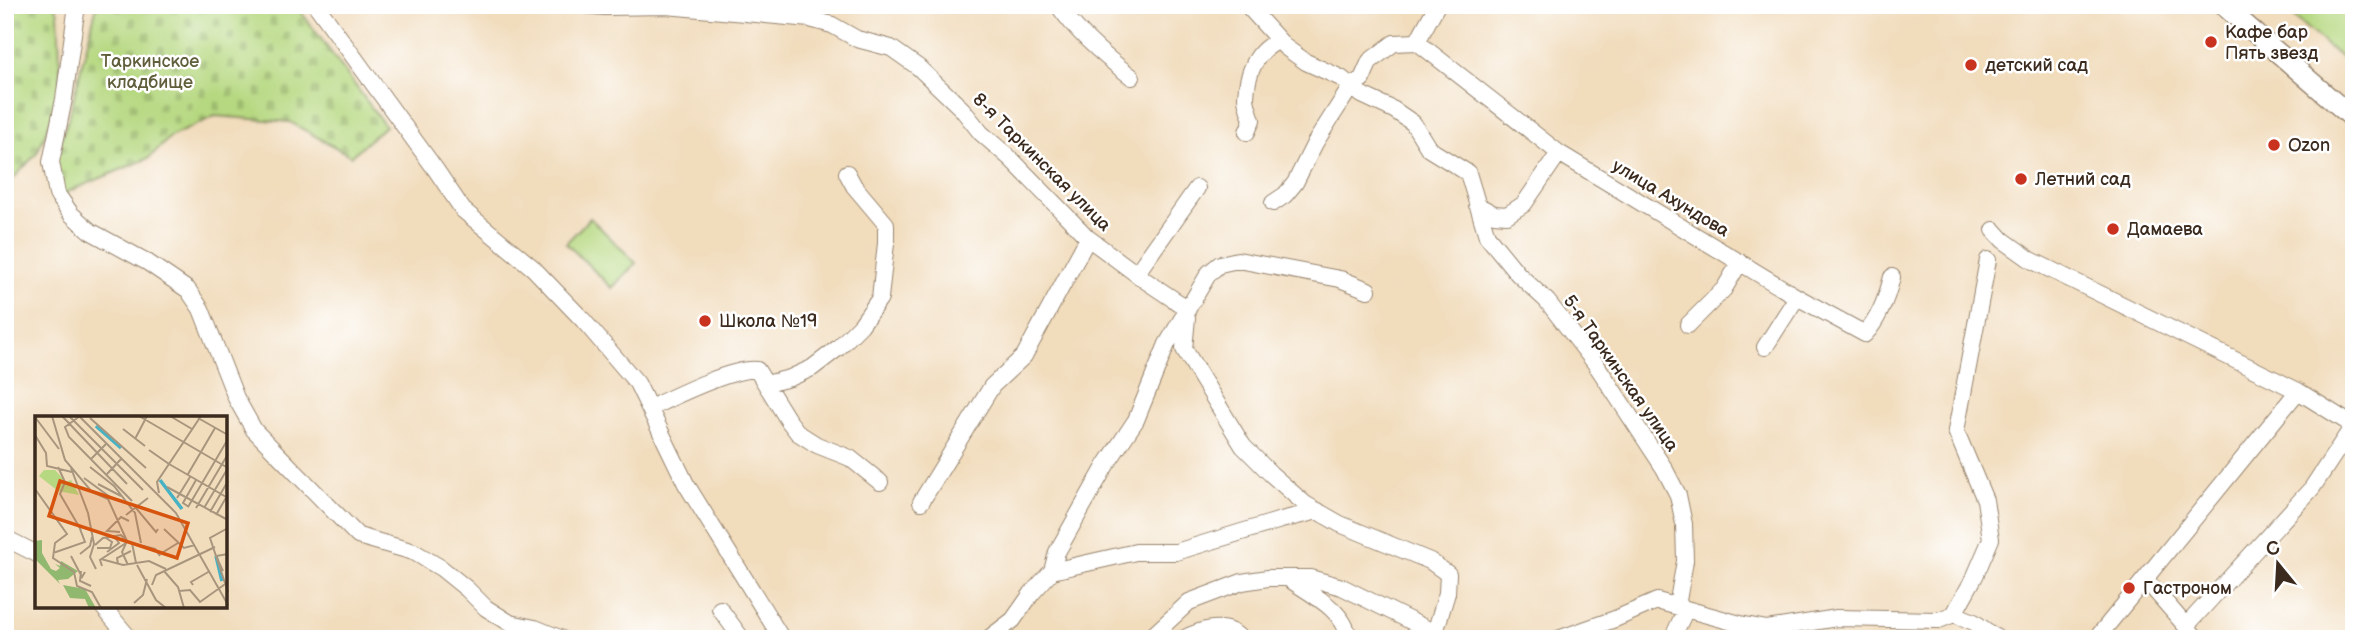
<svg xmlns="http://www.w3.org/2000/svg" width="2359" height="644" font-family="'Balsamiq Sans',sans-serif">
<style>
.cemetery{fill:url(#cemetery-stones);stroke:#78814f;stroke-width:2}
.green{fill:#b6d880;stroke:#78814f;stroke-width:2}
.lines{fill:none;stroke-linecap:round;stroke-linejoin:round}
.minor-casing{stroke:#96836d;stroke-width:18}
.major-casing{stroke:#96836d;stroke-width:22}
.minor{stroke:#fff;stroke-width:16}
.major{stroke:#fff;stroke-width:19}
.poi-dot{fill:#c8321e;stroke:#fff;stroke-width:2.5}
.labels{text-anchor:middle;stroke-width:5;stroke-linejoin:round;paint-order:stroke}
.poi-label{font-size:18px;fill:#3b2a1e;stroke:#fff;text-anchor:start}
.park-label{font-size:18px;fill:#605e3b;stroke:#fff}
.street-label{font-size:18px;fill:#3b2a1e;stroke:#fff}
.inset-river{fill:none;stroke:#46b2c4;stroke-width:3.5}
.inset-road{fill:none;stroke:#a8957d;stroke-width:2}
.view{fill:#d7540e;fill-opacity:0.15;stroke:#d7540e;stroke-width:3.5}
.inset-edge{fill:none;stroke:#3b2a1e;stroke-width:3.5}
</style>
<defs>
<pattern id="cemetery-stones" width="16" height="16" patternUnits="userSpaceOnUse" patternTransform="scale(1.75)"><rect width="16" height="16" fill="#b6d880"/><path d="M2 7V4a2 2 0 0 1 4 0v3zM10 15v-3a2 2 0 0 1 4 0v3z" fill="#9dba6e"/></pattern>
</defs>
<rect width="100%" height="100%" fill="#fff"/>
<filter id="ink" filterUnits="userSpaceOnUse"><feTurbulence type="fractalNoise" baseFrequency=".0143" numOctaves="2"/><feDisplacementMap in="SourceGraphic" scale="14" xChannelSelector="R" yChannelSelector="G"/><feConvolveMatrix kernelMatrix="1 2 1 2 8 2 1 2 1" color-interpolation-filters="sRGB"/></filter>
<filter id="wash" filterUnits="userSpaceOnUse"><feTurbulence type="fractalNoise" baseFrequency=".00686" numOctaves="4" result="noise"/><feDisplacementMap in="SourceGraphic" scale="28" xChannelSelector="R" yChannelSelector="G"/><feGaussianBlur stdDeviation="1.57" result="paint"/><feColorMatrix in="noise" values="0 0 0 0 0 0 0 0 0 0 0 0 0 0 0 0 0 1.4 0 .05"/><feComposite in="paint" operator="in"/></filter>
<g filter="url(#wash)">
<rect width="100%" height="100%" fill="#f1dcbc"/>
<!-- cemetery -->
<path class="cemetery" d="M 5,5 L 55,5 L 58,13 L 61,83 L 57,106 L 37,153 L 10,182 L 5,178 Z
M 97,5 L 296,5 L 385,126 L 351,156 L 290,122 L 215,116 L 170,137 L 149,158 L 60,195 L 54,161 L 69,116 Z"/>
<!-- green -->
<path class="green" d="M 2280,5 L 2354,5 L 2354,69 Z
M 590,218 L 636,263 L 612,288 L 566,243 Z"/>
</g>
<g filter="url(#ink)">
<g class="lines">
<defs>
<path id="minor" d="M 77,5 L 64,99 L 51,162 L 57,194 L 71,214 L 90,231 L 147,262 L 188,290 L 201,309 L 236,398 L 254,430 L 358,536 L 414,552 L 441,568 L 467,589 L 486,608 L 510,623 L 535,628 L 562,639
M 316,5 L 436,170 L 463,210 L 533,268 L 583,320 L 637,383 L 686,484 L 782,639
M 583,5 L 605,7 L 666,6 L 810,19 L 832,25 L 857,39 L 891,48 L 918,67 L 962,109 L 981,133 L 1011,159 L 1088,238 L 1146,281 L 1188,309
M 1058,5 C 1077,33 1105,57 1132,77
M 1247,5 L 1285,47 L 1306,62 L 1341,78 L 1362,95 L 1394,110 L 1413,123 L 1429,149 L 1468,173 L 1487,236 L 1518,274 L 1547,301 L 1595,363 L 1664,468 L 1678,495 L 1684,524 L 1685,561 L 1677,606
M 1417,42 L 1559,153 L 1797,297 L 1865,334 C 1880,318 1887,297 1892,277
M 1417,42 L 1437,5
M 1247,132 L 1252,120 C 1250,113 1246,105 1246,97 C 1247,74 1256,49 1279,41
M 1273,203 L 1285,195 L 1295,183 L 1315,143 L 1332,116 L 1352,85 L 1362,79 L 1370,61 L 1394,43 L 1417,42
M 1477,205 L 1494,214 L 1507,215 L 1524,204 L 1559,153
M 1994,230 L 2003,240 L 2031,260 L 2298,391 L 2354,426
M 1136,274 L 1197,188
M 1187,318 L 1184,349 L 1243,446 L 1271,474 L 1305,504 L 1340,524 L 1430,561 L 1448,574 L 1447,593 L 1434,636
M 1688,325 L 1724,289 L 1740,262
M 1765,347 L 1797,297
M 766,384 L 790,378 L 812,368 L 838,348 L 861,325 L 880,298 L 886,243 L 886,224 L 854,186 L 847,173
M 650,408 C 673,397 733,367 757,370 L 788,420 L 798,433 L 817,445 L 850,458 L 880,482
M 921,502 L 992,386 L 1024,356 L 1088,238
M 1318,511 L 1281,520 L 1176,552 L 1136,552 L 1052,571 L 1057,552 L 1106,465 L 1136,420 L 1167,344 L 1209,273 L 1220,264 L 1238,260 L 1340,279 L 1368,290
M 5,538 L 37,554
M 1289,579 C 1311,594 1345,610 1349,639
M 2146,580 L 2197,639
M 103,607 L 130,639
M 720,609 L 742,639
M 1954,614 L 1975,576 L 1991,539 L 1985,500 L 1956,431 L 1988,260
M 2186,626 L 2312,488 L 2353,426
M 988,639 L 1013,620 L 1032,593 L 1052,571
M 1149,639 L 1189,602 L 1242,582 L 1268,578 L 1310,578 L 1342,587 L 1431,631 L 1436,639
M 1183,639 C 1201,629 1225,622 1241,639
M 1558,639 L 1615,619 L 1657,601 L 1740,624 L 1767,629 L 1837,618 L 1939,620 L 1954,614 L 1974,622 L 1998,639
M 1672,639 L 1686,609
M 2096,639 L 2298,391"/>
<path id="major" d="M 2223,5 L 2354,119"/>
</defs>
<!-- minor casing -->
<use href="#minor" class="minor-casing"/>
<!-- major casing -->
<use href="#major" class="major-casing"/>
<!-- minor -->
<use href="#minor" class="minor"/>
<!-- major -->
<use href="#major" class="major"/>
</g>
</g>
<!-- markers -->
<g class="poi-dot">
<circle cx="2211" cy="42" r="7"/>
<circle cx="1971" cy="65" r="7"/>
<circle cx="2274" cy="145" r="7"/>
<circle cx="2021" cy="179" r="7"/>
<circle cx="2113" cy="229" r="7"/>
<circle cx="705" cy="321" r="7"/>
<circle cx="2129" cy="588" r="7"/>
</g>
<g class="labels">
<!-- poi labels -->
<g class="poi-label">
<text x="2225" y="38">Кафе бар<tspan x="2225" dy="21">Пять звезд</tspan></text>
<text x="1985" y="71">детский сад</text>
<text x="2288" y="151">Ozon</text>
<text x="2035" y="185">Летний сад</text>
<text x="2127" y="235">Дамаева</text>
<text x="719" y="327">Школа №19</text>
<text x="2143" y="594">Гастроном</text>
</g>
<!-- park labels -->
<g class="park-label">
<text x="150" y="67">Таркинское<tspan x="150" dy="21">кладбище</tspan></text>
</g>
<!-- street labels -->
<g class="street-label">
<text transform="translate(1042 162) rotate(45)" y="6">8-я Таркинская улица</text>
<text transform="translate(1671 198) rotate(31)" y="6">улица Ахундова</text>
<text transform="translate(1621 373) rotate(55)" y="6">5-я Таркинская улица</text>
</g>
</g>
<!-- overview -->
<g transform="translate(35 416)">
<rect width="192" height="192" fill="#f1dcbc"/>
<path d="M 7,124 L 7,137 L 16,153 L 21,155 L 25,152 L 20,148 L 25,150 L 26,145 L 43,155 L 33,163 L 23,164 L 25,168 L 0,143 L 0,125 ZM 28,169 L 50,173 L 61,192 L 54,192 L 50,183 L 35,182 Z" fill="#90b86e"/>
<path d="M 9,54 L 20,54 L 31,66 L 36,64 L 44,79 L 23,75 L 4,60 Z" fill="#b6d880"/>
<path class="inset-river" d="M 61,10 L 86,32M 125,64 L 147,93M 181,140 L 187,165"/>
<path class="inset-road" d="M 17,0 L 30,44 L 57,76 L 73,83 L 92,125M 27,0 L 92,68M 34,0 L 108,74M 44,0 L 141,97 L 193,189M 45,0 L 30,11 L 34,21 L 97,85M 104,0 L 193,52M 135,0 L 157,13M 0,1 L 24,33M 55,2 L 111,52M 163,2 L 193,19M 88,13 L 110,30M 0,19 L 11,37 L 12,50 L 37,56M 100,23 L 112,0M 114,34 L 134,48M 56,43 L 72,27M 134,48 L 193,82M 23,51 L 30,66 L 25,78 L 46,114M 55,51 L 79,70 L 100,97 L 106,127M 36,52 L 53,97 L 59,128 L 55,141 L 61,153M 72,58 L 87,42M 153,58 L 180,12M 49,62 L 75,81M 63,68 L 86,80M 132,71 L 191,103M 0,73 L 32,118 L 20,127 L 18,142 L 39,156 L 42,170 L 57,176 L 66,192M 124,77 L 122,66 L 166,0M 142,82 L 155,61M 153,91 L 193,23M 154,91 L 148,87 L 161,64M 101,92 L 121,116 L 123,113M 161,92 L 193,38M 169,92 L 193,52M 175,96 L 193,65M 91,99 L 113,82M 181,99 L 192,80M 193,112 L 175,122 L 193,176M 129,113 L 149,132 L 160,129M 85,116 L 72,115 L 86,101 L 94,105M 60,129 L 68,122 L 86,119 L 92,125 L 87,136 L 93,149M 62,132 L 75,132 L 77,126 L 71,122M 72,136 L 84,127 L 79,120M 18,137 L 50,126 L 45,113M 45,138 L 55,130 L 57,121M 125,138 L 143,127M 36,140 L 47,161 L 50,156M 66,143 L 88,149 L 114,145 L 131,153M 101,147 L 97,127 L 120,133 L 125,140M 83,148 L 82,142 L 96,135M 102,149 L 121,184 L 131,192M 67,150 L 65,144 L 91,127M 46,155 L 45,165 L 56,170M 129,155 L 143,171 L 149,192M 188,155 L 181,140 L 193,138M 117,169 L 121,159 L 180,131M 158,169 L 156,166 L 175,155M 144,175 L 155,174 L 165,186 L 193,166M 99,187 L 108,179 L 112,163"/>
<path class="view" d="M 25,65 L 153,107 L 142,142 L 14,100 Z"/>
<rect width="192" height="192" class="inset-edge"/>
</g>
<!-- margin -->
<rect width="2359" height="644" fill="none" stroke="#fff" stroke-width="28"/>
<!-- north arrow -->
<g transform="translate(2278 564) rotate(342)" stroke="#ffffff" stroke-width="5" paint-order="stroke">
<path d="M0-5L12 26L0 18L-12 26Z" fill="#3b2a1e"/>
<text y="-10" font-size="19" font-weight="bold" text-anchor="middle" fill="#3b2a1e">С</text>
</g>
</svg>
